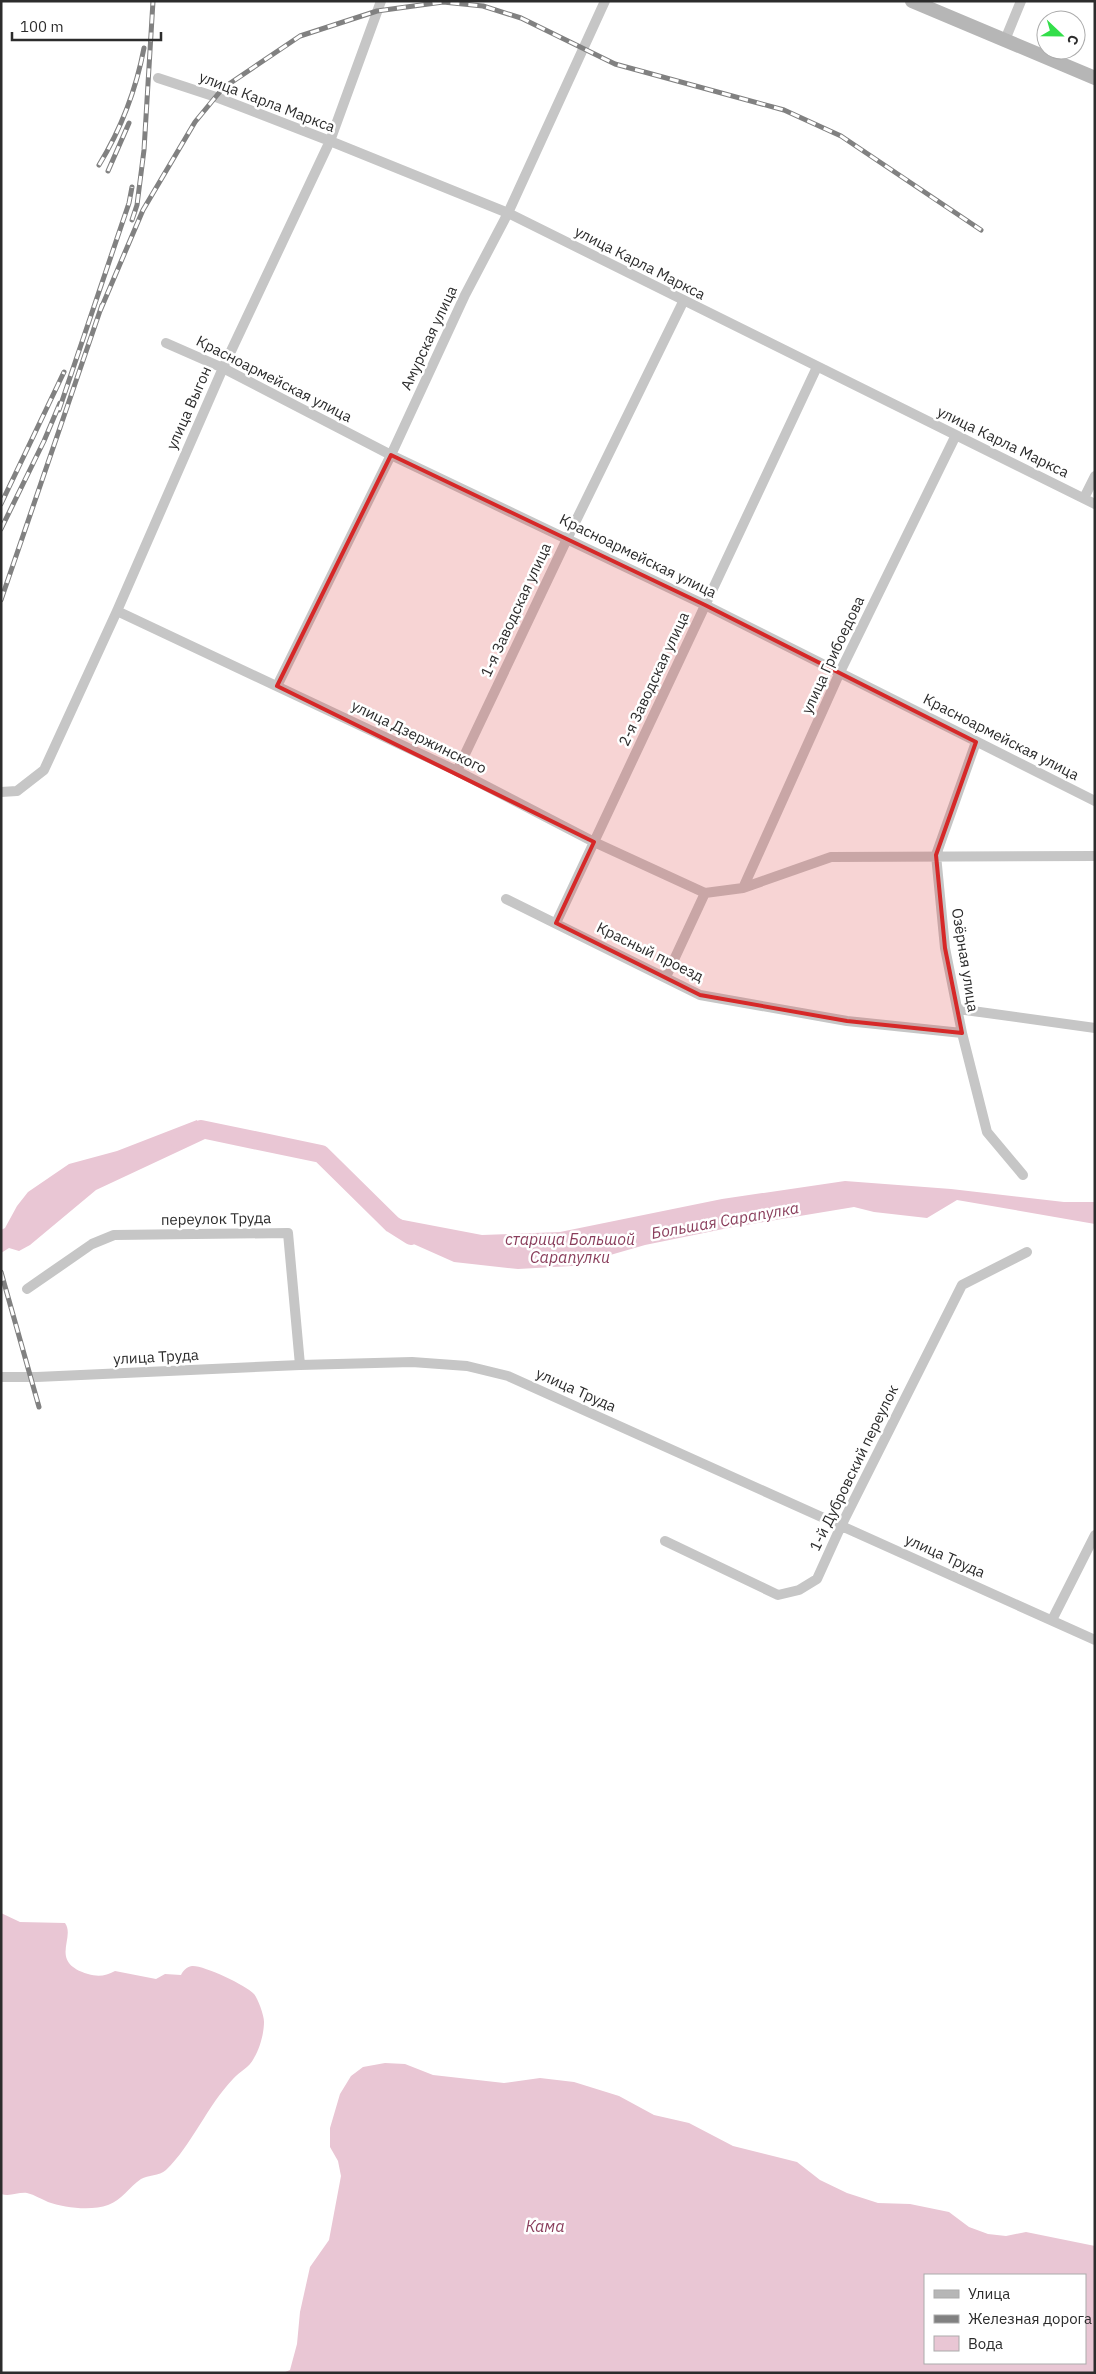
<svg xmlns="http://www.w3.org/2000/svg" width="1096" height="2374" font-family="'IBM Plex Sans',sans-serif">
<style>
.water{fill:#e9c6d4;fill-rule:evenodd}
.lines{fill:none;stroke-linecap:round;stroke-linejoin:round}
.river{stroke:#e9c6d4;stroke-width:18}
.street{stroke:#c6c6c6;stroke-width:10}
.secondary{stroke:#b6b6b6;stroke-width:14}
.rail-casing{stroke:#818181;stroke-width:5}
.rail{stroke:#fff;stroke-width:3;stroke-dasharray:9;stroke-linecap:butt}
.marked{fill:#d62828;fill-opacity:0.2;stroke:#d62828;stroke-width:4;stroke-linejoin:round}
.labels{text-anchor:middle;stroke-width:5;stroke-linejoin:round;paint-order:stroke}
.street-label{font-size:15px;fill:#2c2c2c;stroke:#fff}
.water-label{font-size:16px;font-style:italic;fill:#8a3e5c;stroke:#fff}
</style>
<rect width="100%" height="100%" fill="#fff"/>
<!-- water -->
<path class="water" d="M 197,1120 L 205,1139 L 96,1190 L 30,1245 L 19,1251 L 9,1248 L 1,1253 L 1,1230 L 5,1228 L 17,1206 L 28,1192 L 69,1164 L 117,1151 Z
M 845,1181 L 951,1189 L 1064,1202 L 1095,1202 L 1095,1224 L 957,1200 L 927,1218 L 874,1212 L 854,1207 L 733,1227 L 645,1245 L 572,1266 L 518,1269 L 454,1262 L 409,1242 L 390,1226 L 398,1219 L 482,1235 L 560,1232 L 722,1199 Z
M 1,1913 L 20,1922 L 65,1923 C 76,1938 48,1962 88,1974 C 98,1977 106,1976 115,1971 L 156,1979 L 165,1974 L 181,1975 C 183,1971 186,1967 192,1966 C 203,1965 246,1985 254,1994 C 258,1999 264,2015 264,2022 C 264,2033 260,2048 254,2058 C 249,2068 240,2071 233,2079 C 207,2106 192,2145 166,2170 C 159,2176 148,2175 141,2179 C 129,2187 122,2200 108,2205 C 92,2211 64,2208 48,2202 C 41,2199 35,2195 27,2193 C 18,2192 10,2197 1,2194 Z
M 385,2063 L 405,2064 L 433,2075 L 504,2083 L 540,2078 L 574,2082 L 619,2096 L 654,2115 L 689,2123 L 733,2146 L 797,2162 L 820,2180 L 847,2193 L 878,2203 L 910,2204 L 949,2212 L 969,2227 L 988,2234 L 1006,2236 L 1026,2232 L 1095,2246 L 1095,2373 L 283,2373 L 290,2370 L 297,2344 L 300,2312 L 310,2267 L 329,2240 L 341,2176 L 338,2161 L 330,2147 L 330,2128 L 340,2094 L 351,2076 L 363,2067 ZM 1085,2275 L 1085,2363 L 925,2363 L 925,2275 Z"/>
<g class="lines">
<!-- river -->
<path class="river" d="M 179,1140 L 201,1129 L 321,1154 L 392,1224 L 411,1236"/>
<!-- street -->
<path class="street" d="M 1005,40 L 1021,1
M 158,78 L 216,97 L 330,141 L 508,213 L 1095,504
M 166,343 L 223,368 L 391,455 L 705,605 L 1095,801
M 1084,498 L 1095,476
M 117,611 L 457,771 L 594,842 L 705,893
M 277,686 L 391,455 L 465,295 L 508,213 L 605,1
M 976,742 L 936,855 L 945,948 L 962,1033 L 987,1132 L 1023,1175
M 457,771 L 567,539 L 683,302
M 1,792 L 17,791 L 44,770 L 117,611 L 223,368 L 330,141 L 381,1
M 743,888 L 840,672 L 955,437
M 705,893 L 743,888 L 831,857 L 1095,856
M 506,899 L 700,995 L 847,1021 L 962,1033
M 556,923 L 817,367
M 666,977 L 705,893
M 958,1009 L 1095,1028
M 27,1289 L 92,1244 L 114,1235 L 288,1233 L 300,1365
M 1,1377 L 37,1377 L 300,1365 L 412,1362 L 467,1366 L 508,1376 L 1095,1640
M 665,1541 L 778,1595 L 799,1590 L 817,1579 L 841,1526 L 962,1285 L 1027,1252
M 1052,1620 L 1095,1535"/>
<!-- secondary -->
<path class="secondary" d="M 912,1 L 1095,78"/>
<defs>
<path id="rail" d="M 99,165 C 121,129 136,90 144,48
M 108,171 L 129,123
M 132,220 L 137,205 L 144,150 L 153,1
M 100,311 L 143,210 L 195,122 L 223,88 L 300,36 L 377,11 L 443,2 L 483,6 L 521,18 L 615,64 L 784,110 L 841,136 L 981,230
M 59,410 L 129,203 L 132,187
M 1,504 L 64,372
M 1,529 L 44,441 L 60,403
M 1,600 L 102,305
M 1,1272 L 39,1407"/>
</defs>
<!-- rail casing -->
<use href="#rail" class="rail-casing"/>
<!-- rail -->
<use href="#rail" class="rail"/>
</g>
<!-- marked area -->
<path class="marked" d="M 391,455 L 705,605 L 976,742 L 936,855 L 945,948 L 962,1033 L 847,1021 L 700,995 L 556,923 L 594,842 L 277,686 Z"/>
<g class="labels">
<!-- street labels -->
<g class="street-label">
<text transform="translate(267 102) rotate(21)" y="5">улица Карла Маркса</text>
<text transform="translate(640 263) rotate(27)" y="5">улица Карла Маркса</text>
<text transform="translate(429 338) rotate(-65)" y="5">Амурская улица</text>
<text transform="translate(274 379) rotate(27)" y="5">Красноармейская улица</text>
<text transform="translate(189 408) rotate(-66)" y="5">улица Выгон</text>
<text transform="translate(1003 442) rotate(26)" y="5">улица Карла Маркса</text>
<text transform="translate(638 556) rotate(26)" y="5">Красноармейская улица</text>
<text transform="translate(516 610) rotate(-65)" y="5">1-я Заводская улица</text>
<text transform="translate(833 655) rotate(-65)" y="5">улица Грибоедова</text>
<text transform="translate(654 679) rotate(-65)" y="5">2-я Заводская улица</text>
<text transform="translate(419 737) rotate(26)" y="5">улица Дзержинского</text>
<text transform="translate(1001 737) rotate(27)" y="5">Красноармейская улица</text>
<text transform="translate(650 952) rotate(26)" y="5">Красный проезд</text>
<text transform="translate(965 960) rotate(81)" y="5">Озёрная улица</text>
<text transform="translate(216 1219) rotate(-1)" y="5">переулок Труда</text>
<text transform="translate(156 1357) rotate(-3)" y="5">улица Труда</text>
<text transform="translate(576 1390) rotate(24)" y="5">улица Труда</text>
<text transform="translate(854 1468) rotate(-64)" y="5">1-й Дубровский переулок</text>
<text transform="translate(945 1556) rotate(24)" y="5">улица Труда</text>
</g>
<!-- water labels -->
<g class="water-label">
<text transform="translate(725 1220) rotate(-10)" y="6">Большая Сарапулка</text>
<text x="570" y="1245">старица Большой<tspan x="570" dy="18">Сарапулки</tspan></text>
<text x="545" y="2232">Кама</text>
</g>
</g>
<!-- border -->
<rect width="1096" height="2374" fill="none" stroke="#2c2c2c" stroke-width="5"/>
<!-- legend -->
<rect x="924" y="2274" width="162" height="90" fill="#ffffff" stroke="#ababab"/>
<rect x="934" y="2290" width="25" height="8" fill="#b6b6b6" stroke="#ababab"/>
<text x="968" y="2299" font-size="15" fill="#2c2c2c">Улица</text>
<rect x="934" y="2315" width="25" height="8" fill="#818181" stroke="#ababab"/>
<text x="968" y="2324" font-size="15" fill="#2c2c2c">Железная дорога</text>
<rect x="934" y="2336" width="25" height="15" fill="#e9c6d4" stroke="#ababab"/>
<text x="968" y="2349" font-size="15" fill="#2c2c2c">Вода</text>
<!-- north arrow -->
<g transform="translate(1061 35) rotate(112)"><circle r="24" fill="#ffffff" stroke="#ababab"/>
<path d="M0-4L9 19L0 12L-9 19Z" fill="#33de4a"/>
<text y="-8" font-size="14" font-weight="bold" text-anchor="middle" fill="#2c2c2c">С</text>
</g>
<!-- scale -->
<path d="M12 32v8h149v-8" fill="none" stroke="#2c2c2c" stroke-width="2.5"/>
<text x="20" y="32" font-size="15" fill="#2c2c2c" stroke="#ffffff" stroke-width="4" paint-order="stroke">100 m</text>
</svg>
